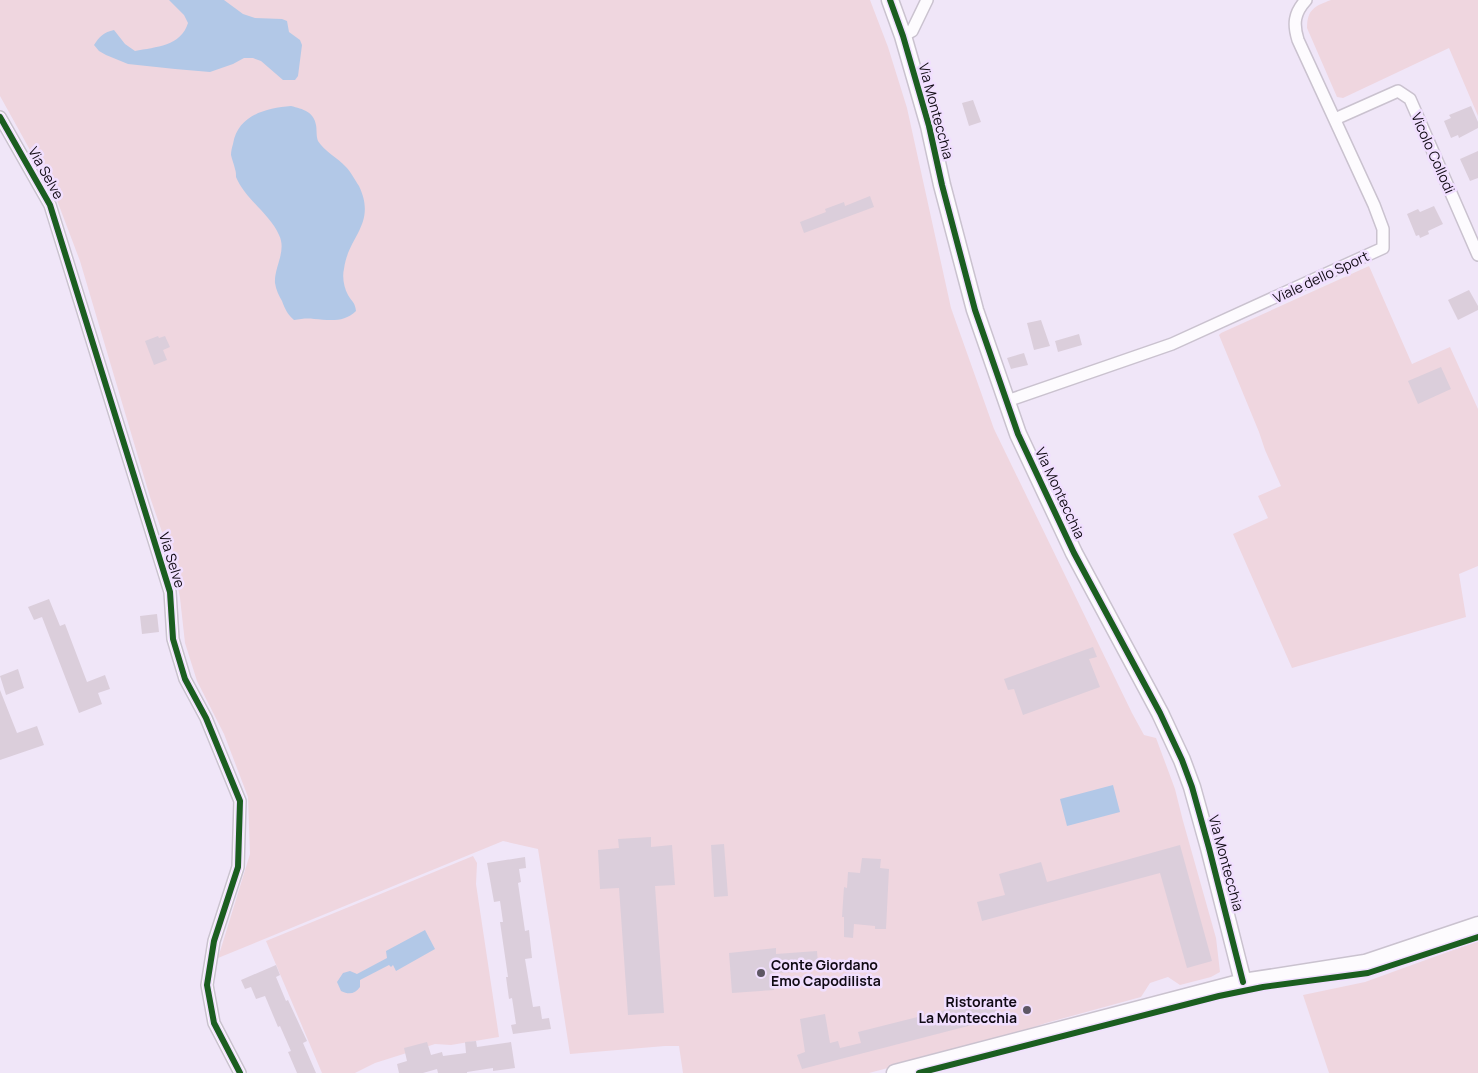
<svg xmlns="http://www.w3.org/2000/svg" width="1478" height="1073" font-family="Manrope,sans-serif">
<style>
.green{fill:#efd6df}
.water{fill:#b2c8e7}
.building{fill:#dbcedb}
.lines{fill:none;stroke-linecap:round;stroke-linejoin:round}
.street-casing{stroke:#cac2cf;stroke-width:14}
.secondary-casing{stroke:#cac2cf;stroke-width:19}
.street{stroke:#fdfbfe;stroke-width:11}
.secondary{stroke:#fdfbfe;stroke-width:16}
.cycleway-casing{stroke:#f1dfff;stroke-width:9}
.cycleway{stroke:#1b5e20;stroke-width:6}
.poi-dot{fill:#5e5764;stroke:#f1dfff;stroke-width:2}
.labels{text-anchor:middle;stroke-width:5;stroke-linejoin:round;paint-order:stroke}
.street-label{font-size:14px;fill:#100a14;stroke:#f1dfff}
.poi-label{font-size:14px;font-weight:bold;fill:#100a14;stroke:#f1dfff;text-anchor:start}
</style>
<rect width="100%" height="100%" fill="#f0e6f8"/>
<!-- green -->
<path class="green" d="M 0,0 L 870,0 L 888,47 L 907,108 L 951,308 L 994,429 L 1132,713 L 1144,735 L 1156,738 L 1175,789 L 1183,821 L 1216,938 L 1220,972 L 1211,977 L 1180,985 L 1168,977 L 1150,983 L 1141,997 L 1046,1023 L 1005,1037 L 869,1073 L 683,1073 L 679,1046 L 665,1046 L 570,1054 L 538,849 L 503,841 L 218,958 L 250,854 L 248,797 L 224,734 L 197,681 L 185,643 L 180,598 L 174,567 L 150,497 L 80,261 L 55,195 L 0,96 Z
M 1331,0 L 1478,0 L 1478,116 L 1449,48 L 1343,98 L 1337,97 L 1307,28 C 1307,9 1315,6 1331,0 Z
M 1369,266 L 1412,364 L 1450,347 L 1478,409 L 1478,566 L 1459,574 L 1466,617 L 1292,668 L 1233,534 L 1268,518 L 1258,496 L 1281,486 L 1265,450 L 1259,432 L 1219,335 L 1221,333 Z
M 473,856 L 477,863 L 476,884 L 499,1037 L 451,1045 L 435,1044 L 375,1063 L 355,1073 L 322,1073 L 266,941 Z
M 1478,941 L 1478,1073 L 1329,1073 L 1303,995 L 1365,982 Z"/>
<!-- water -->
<path class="water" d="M 169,0 L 224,0 L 243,14 L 255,18 L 282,19 L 287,21 L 289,32 L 300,40 L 302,45 L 298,76 L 295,80 L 283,80 L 261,61 L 253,58 L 244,58 L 233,64 L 210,72 L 175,69 L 128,64 L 106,55 L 99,51 L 94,45 C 99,37 104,32 114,30 L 125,44 L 135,51 C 156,47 181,46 188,23 L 184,15 Z
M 291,106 C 303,109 314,112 316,125 C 317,130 316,136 318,141 C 324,151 338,158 346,167 C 351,172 355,180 359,186 C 377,224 348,236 344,269 C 342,277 344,288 348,295 C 352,302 355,302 356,311 C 344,323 329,320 314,319 C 307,318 301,319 294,320 C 288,315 285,309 282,301 C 279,296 276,290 275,283 C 274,267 287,251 279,235 C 270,214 245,199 236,177 C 236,174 236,172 235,169 C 234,164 232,160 231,155 C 231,151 232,147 233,144 C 238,115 266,108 291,106 Z
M 1113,785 L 1120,812 L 1067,826 L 1060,799 Z
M 425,930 L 435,949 L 396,971 L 393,965 L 391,967 L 389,965 L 360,980 L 360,987 C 355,994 349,995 341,991 L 337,982 L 343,973 L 350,971 L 357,974 L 387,958 L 386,951 Z"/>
<!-- building -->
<path class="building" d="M 973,100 L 981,122 L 969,126 L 962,103 Z
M 1471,106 L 1478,122 L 1478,128 L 1459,138 L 1458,135 L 1451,138 L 1444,121 L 1451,118 L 1449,115 Z
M 1478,151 L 1478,178 L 1470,181 L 1460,159 Z
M 870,196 L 874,207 L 804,233 L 800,222 L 826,212 L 825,209 L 844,202 L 845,206 Z
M 1434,206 L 1443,224 L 1428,231 L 1429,234 L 1420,238 L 1419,235 L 1416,236 L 1407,214 L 1418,209 L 1420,212 Z
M 1469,290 L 1478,306 L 1478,310 L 1458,320 L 1448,300 Z
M 1041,320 L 1050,346 L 1034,350 L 1027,323 Z
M 1079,334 L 1082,345 L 1058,352 L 1055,341 Z
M 158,336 L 159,338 L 165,336 L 170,347 L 163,350 L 167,360 L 154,365 L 145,341 Z
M 1024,353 L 1028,365 L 1011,369 L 1007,358 Z
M 1441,367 L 1451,389 L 1418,404 L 1408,381 Z
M 49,599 L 60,626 L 65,624 L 87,682 L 105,675 L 110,689 L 98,693 L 102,704 L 79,713 L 42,617 L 34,620 L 28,607 Z
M 157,614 L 159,632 L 142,634 L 140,616 Z
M 1093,647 L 1097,657 L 1089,659 L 1100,687 L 1023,715 L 1014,689 L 1008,690 L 1004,679 Z
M 18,669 L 24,688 L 6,695 L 0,676 Z
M 0,690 L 17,733 L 37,726 L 44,745 L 0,760 Z
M 651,837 L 651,847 L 672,845 L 675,885 L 655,886 L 664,1013 L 628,1015 L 619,888 L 600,889 L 598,850 L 619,848 L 618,839 Z
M 724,844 L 728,896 L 714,897 L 711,845 Z
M 1180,845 L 1212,961 L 1187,968 L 1160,873 L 982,921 L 977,902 L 1005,895 L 999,874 L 1041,862 L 1047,882 Z
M 525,857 L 526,868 L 519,869 L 521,882 L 518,883 L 525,931 L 529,930 L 532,958 L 525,959 L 533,1007 L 540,1006 L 542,1019 L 549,1018 L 551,1029 L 513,1034 L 511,1025 L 516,1024 L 512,998 L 509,999 L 506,977 L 508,977 L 500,922 L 503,922 L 500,901 L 494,902 L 487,863 Z
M 862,858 L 881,859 L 880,868 L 889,869 L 886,929 L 875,929 L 875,926 L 854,924 L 853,938 L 844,937 L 844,917 L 842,917 L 844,887 L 847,888 L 848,872 L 860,873 Z
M 776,948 L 776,954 L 817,951 L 818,963 L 797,965 L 797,972 L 772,973 L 774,990 L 732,993 L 729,953 Z
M 276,965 L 280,975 L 276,977 L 286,1001 L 288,1000 L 307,1041 L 303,1043 L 316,1073 L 297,1073 L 288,1052 L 291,1051 L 280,1026 L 278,1027 L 265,996 L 256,999 L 251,987 L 245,989 L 241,980 Z
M 993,998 L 999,1018 L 802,1069 L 797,1055 L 805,1052 L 800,1019 L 825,1014 L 830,1043 L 838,1041 L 840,1048 L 861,1043 L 858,1032 Z
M 476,1041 L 477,1047 L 511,1042 L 515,1068 L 493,1071 L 493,1068 L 467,1072 L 467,1073 L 438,1073 L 437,1069 L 423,1073 L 399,1073 L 397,1064 L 407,1061 L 404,1048 L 427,1042 L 431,1055 L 442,1052 L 443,1056 L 466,1053 L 465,1042 Z"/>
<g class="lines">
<defs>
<path id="street" d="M 903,36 L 912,31 L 927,0
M 0,117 L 50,205 L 170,592 L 173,639 L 185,679 L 206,718 L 240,801 L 238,867 L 214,941 L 207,985 L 214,1023 L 240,1073
M 1335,119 L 1398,91 L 1410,99 L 1478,255
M 1007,401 L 1172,344 L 1383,248 L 1383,229 L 1374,205 L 1298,40 C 1293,24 1294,13 1306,0"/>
<path id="secondary" d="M 890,0 L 903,36 L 929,126 L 942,185 L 975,310 L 1018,434 L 1074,553 L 1160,713 L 1182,760 L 1192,787 L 1209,848 L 1243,982
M 895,1073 L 1243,982 L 1365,963 L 1478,925"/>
</defs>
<!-- street casing -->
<use href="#street" class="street-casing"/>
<!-- secondary casing -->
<use href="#secondary" class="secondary-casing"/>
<!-- street -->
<use href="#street" class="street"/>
<!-- secondary -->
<use href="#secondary" class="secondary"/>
<defs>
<path id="cycleway" d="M 890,0 L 903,36 L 929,126 L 942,185 L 975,310 L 1018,434 L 1074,553 L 1160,713 L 1182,760 L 1192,787 L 1209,848 L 1243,982
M 0,117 L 50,205 L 170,592 L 173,639 L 185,679 L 206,718 L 240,801 L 238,867 L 214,941 L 207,985 L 214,1023 L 240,1073
M 919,1073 L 1219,996 L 1263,987 L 1368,973 L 1478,937"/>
</defs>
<!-- cycleway casing -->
<use href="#cycleway" class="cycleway-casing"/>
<!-- cycleway -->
<use href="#cycleway" class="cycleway"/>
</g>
<!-- markers -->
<g class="poi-dot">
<circle cx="761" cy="973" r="5"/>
<circle cx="1027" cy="1010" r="5"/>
</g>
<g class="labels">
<!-- street labels -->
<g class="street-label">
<text transform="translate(936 111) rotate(75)" y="5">Via Montecchia</text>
<text transform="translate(1433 153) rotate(66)" y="5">Vicolo Collodi</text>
<text transform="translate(46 173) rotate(61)" y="5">Via Selve</text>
<text transform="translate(1321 277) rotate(-25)" y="5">Viale dello Sport</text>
<text transform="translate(1060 493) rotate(65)" y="5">Via Montecchia</text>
<text transform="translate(172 560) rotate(73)" y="5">Via Selve</text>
<text transform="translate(1226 863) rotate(75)" y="5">Via Montecchia</text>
</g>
<!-- poi labels -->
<g class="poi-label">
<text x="771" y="970">Conte Giordano<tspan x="771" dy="16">Emo Capodilista</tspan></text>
<text x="1017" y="1007" text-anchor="end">Ristorante<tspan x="1017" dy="16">La Montecchia</tspan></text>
</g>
</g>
</svg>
